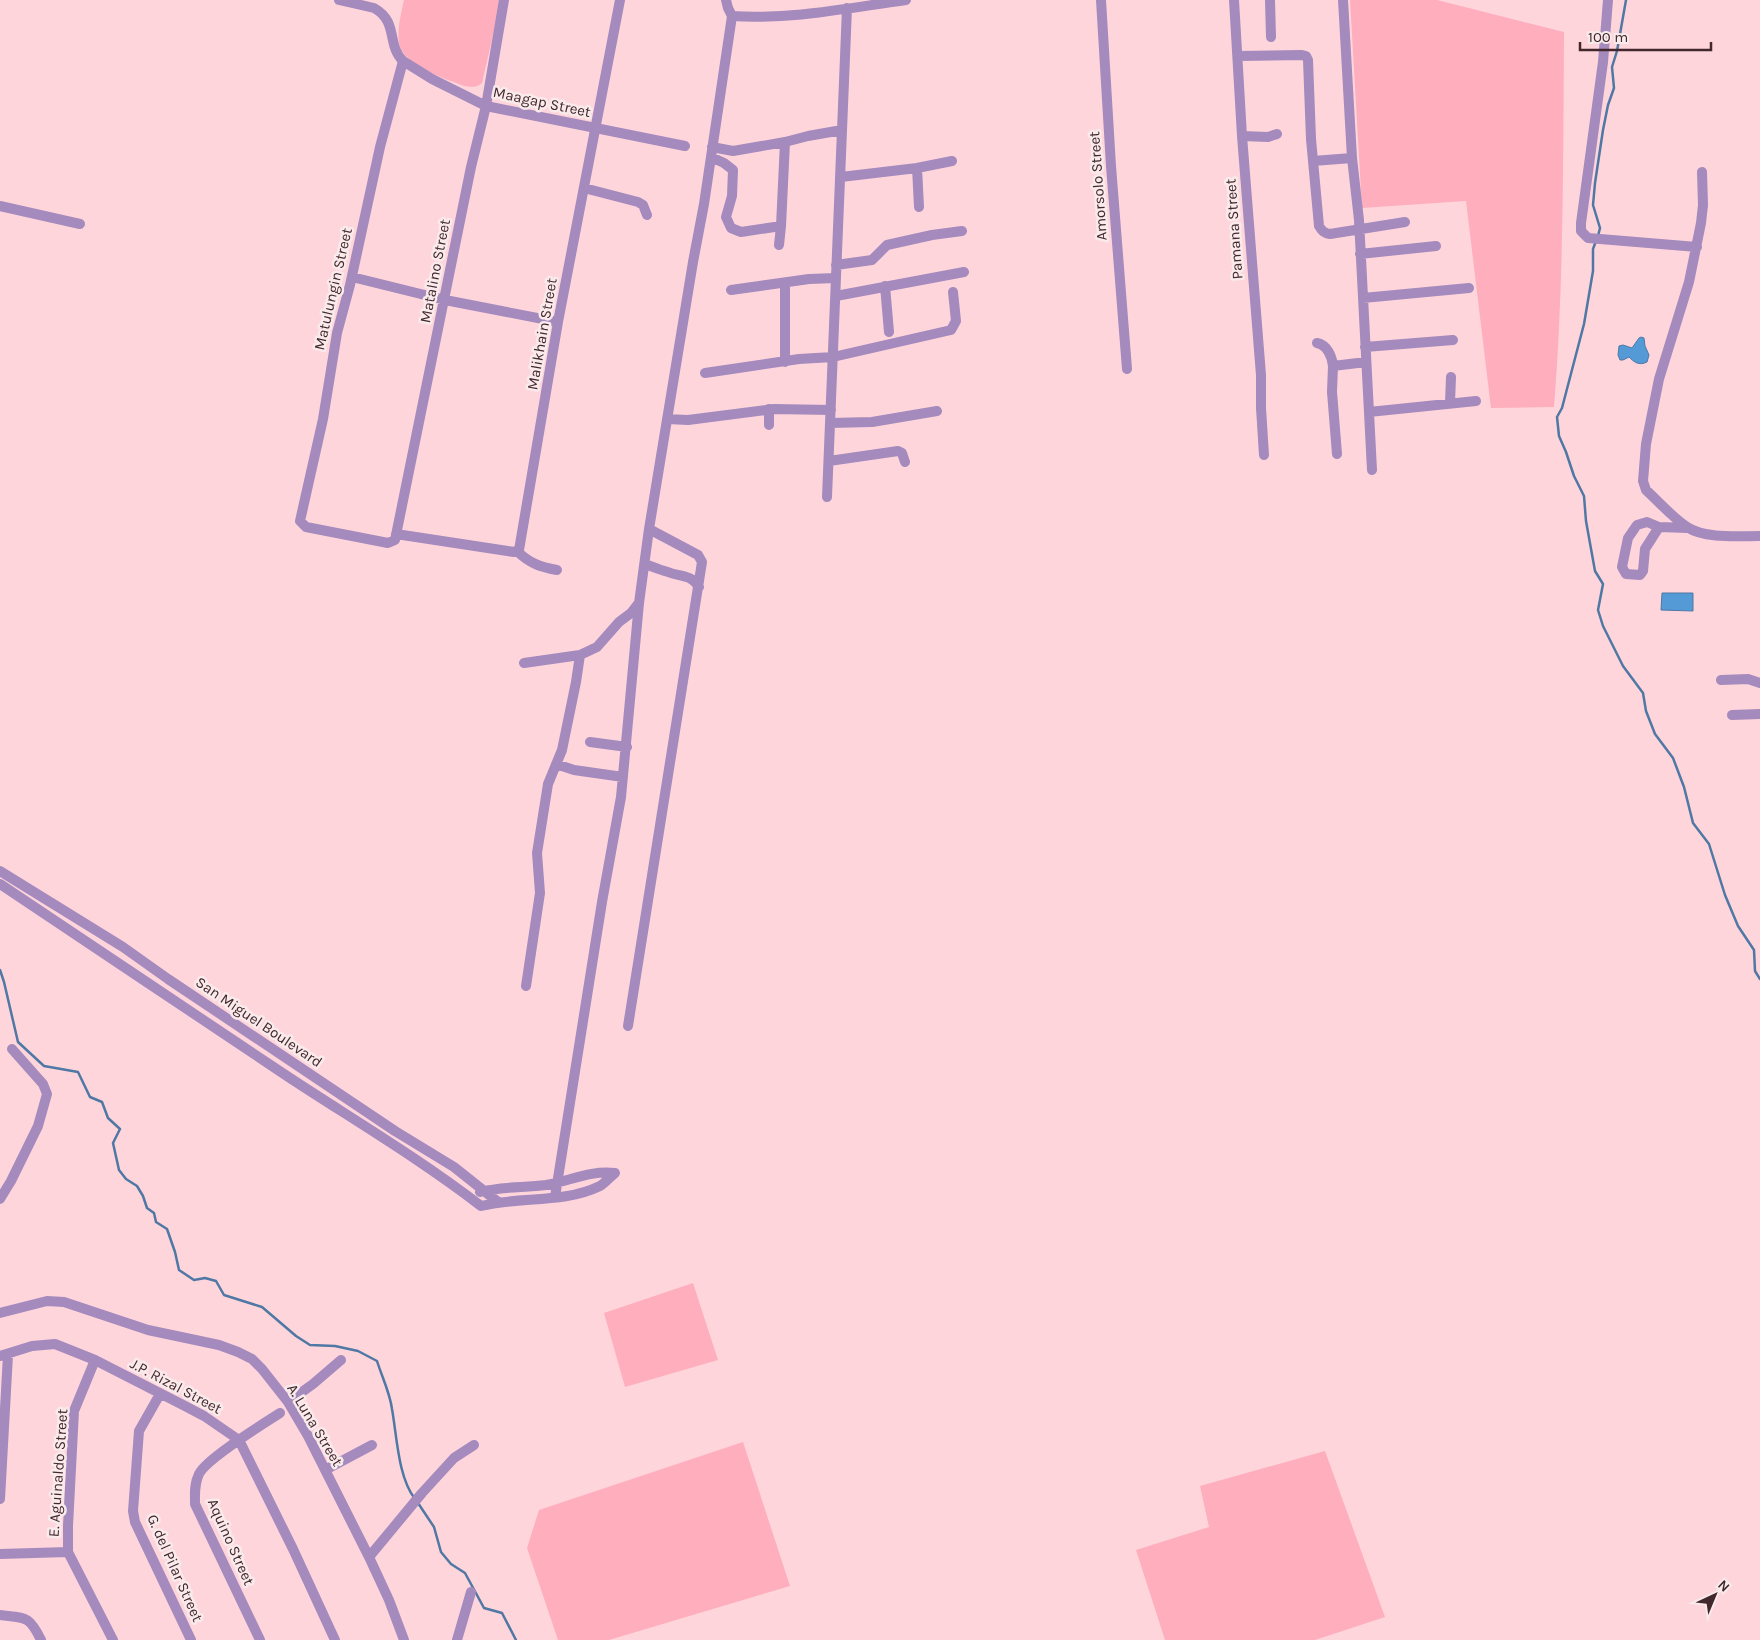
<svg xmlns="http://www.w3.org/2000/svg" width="1760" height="1640" font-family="Karla,sans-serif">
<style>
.green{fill:#feaebd}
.water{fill:#549ad7;stroke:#4f78a4}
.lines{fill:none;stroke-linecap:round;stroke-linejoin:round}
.stream{stroke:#4f78a4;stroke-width:2.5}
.minor{stroke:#a48abd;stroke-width:10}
.labels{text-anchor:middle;stroke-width:5;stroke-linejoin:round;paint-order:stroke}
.street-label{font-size:15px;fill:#42282d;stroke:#f9eaec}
</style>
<rect width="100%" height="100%" fill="#ffd5dc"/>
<!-- green -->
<path class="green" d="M 404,0 L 501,0 L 482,83 C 476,88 472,87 464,86 C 444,78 403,66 399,43 C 397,29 401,14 404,0 Z
M 1350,0 L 1437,0 L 1564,32 C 1563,157 1564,283 1554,407 L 1491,408 L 1466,201 L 1362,208 Z
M 693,1283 L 718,1360 L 625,1387 L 604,1313 Z
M 743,1442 L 790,1586 L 609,1640 L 558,1640 L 527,1548 L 539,1510 Z
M 1325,1451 L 1385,1617 L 1315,1640 L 1165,1640 L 1136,1550 L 1209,1527 L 1200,1486 Z"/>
<!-- water -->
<path class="water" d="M 1641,337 L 1644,338 L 1645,346 L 1649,355 L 1647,362 C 1639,366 1634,362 1629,357 L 1623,360 L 1620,360 L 1618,355 L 1619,346 L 1623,345 L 1632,348 L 1639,338 Z
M 1662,593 L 1693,593 L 1693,611 L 1661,610 Z"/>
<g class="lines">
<!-- stream -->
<path class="stream" d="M 1598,236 L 1600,228 L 1593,205 L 1595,183 L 1603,130 L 1608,105 L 1614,88 L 1612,67 L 1617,51 L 1626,0
M 1596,241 L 1593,249 L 1593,271 L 1584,324 L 1562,408 L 1557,417 L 1559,436 L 1566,452 L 1574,476 L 1584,496 L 1586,521 L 1595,571 L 1603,584 L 1598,610 L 1603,626 L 1623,666 L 1643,693 L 1646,711 L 1655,734 L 1673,758 L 1684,787 L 1693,823 L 1709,844 L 1725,895 L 1738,926 L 1754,950 L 1755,971 L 1760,979
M 0,970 L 4,982 L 18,1042 L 44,1066 L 78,1072 L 90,1097 L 102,1102 L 108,1118 L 120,1129 L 113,1143 L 119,1170 L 126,1179 L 137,1186 L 143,1196 L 147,1208 L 154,1213 L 156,1222 L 167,1229 L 175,1252 L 179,1270 L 194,1280 L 205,1278 L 216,1281 L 224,1295 L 262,1307 L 296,1336 L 310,1345 L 335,1346 L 358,1351 L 377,1361 C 382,1377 390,1393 392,1409 C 397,1437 398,1477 415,1499
M 418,1503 L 434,1527 L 441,1552 L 451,1564 L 465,1573 L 484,1608 L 502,1613 L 516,1640"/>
<!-- minor -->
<path class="minor" d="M 339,0 L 374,8 C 399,22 386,44 403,61 L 432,79 L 486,106 L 685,146
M 726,0 L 728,8 L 732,16
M 1101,0 L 1111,166 L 1127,369
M 1234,0 L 1242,136 L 1261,375 L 1261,408 L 1264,455
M 1270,0 L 1271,37
M 1343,0 L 1352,158 L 1359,220 L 1372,470
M 1608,0 L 1603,62 L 1581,223 L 1581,231 L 1588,238 L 1697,247
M 732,16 C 790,20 848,8 906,0
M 1238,56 L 1302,55 L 1306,56 L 1308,60 L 1311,139 L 1319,226 C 1322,231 1324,233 1330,234 L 1405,222
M 403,61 L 380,147 L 350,285 L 337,333 L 323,419 L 300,521 L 306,527 L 388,543 L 395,540 L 471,167 L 486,106 L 504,0
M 1242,136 L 1268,137 L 1277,134
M 712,147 L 733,151 L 785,142
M 711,157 L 724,163 L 733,170 L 732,196 L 726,217 L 731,228 L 741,232 L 781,226
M 1313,161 L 1352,158
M 917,168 L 919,207
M 1702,172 L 1703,205 L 1701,223 L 1689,282 L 1659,379 L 1646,444 L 1643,481 L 1646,490 C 1659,502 1672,517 1687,527 C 1705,539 1738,536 1760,536
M 841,177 L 917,168 L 952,161
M 584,188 L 638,202 L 643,205 L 647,215
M 0,206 L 80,224
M 779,245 L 781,226 L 785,142 L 808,136 L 842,130
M 1360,254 L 1436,246
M 836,265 L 872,260 L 887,245 L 932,235 L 962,231
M 352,277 L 445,300 L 558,322
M 785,283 L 785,362
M 885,286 L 889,332
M 731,290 L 809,279 L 836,278
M 836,296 L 964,272
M 1363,298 L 1469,288
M 1317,343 C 1327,345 1332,356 1333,366 L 1366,362
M 1365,347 L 1453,340
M 1333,366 L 1332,392 L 1337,454
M 705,373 L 799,359 L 833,357 L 951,330 L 956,321 L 953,292
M 1450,403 L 1451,377
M 769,409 L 769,425
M 1369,412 L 1476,401
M 667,419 L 688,420 L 774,409 L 831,410
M 830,423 L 872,422 L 937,411
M 829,461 L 898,451 L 902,453 L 905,462
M 827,497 L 847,8
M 1659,527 L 1645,549 L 1643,571 L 1640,575 L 1626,574 L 1622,567 L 1628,538 L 1637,525 L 1647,522 L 1659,527 L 1688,528
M 396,534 L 514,552 L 519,550 L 558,322 L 620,0
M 517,551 C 529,563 540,567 557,570
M 645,564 C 653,567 660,570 668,572 C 680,577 691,574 699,587
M 524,663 L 580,655
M 1721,680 L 1748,679 L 1760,683
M 1732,715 L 1760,714
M 590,742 L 627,747
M 556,764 L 574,770 L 623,777
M 0,871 L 123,947 L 168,979 L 395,1131 L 454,1167 L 498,1202
M 0,884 C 97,948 193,1014 290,1078 C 354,1120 420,1159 481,1206 C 520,1196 563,1204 600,1186 C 605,1183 610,1177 615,1173
M 526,986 L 540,893 L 537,853 L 548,784 L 562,750 L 576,682 L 580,655 L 597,647 L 619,622 L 631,613 L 638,604
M 628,1026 L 702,562 L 698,555 L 649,529
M 480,1192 C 502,1186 525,1188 546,1185 C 570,1181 590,1170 615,1173
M 555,1197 L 602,902 L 621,797 L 639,603 L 649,529 L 693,262 L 704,204 L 732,16
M 0,1199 L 11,1181 L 38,1126 L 47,1094 L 43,1084 L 12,1049
M 0,1313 L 47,1301 L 64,1302 L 148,1330 L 219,1345 L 238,1352 L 252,1359 L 262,1369 L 288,1402 L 308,1436 L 369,1557 L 389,1600 L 404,1640
M 0,1356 L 32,1346 L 55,1344 L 95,1360 L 185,1406 L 204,1416 L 239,1440 L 293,1549 L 335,1640
M 95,1360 L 74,1411 L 68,1526 L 68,1552 L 113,1640
M 160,1394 L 139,1431 L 133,1511 L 135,1522 L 191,1640
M 288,1402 L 313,1384 L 341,1360
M 325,1470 L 372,1445
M 0,1499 L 8,1355
M 0,1554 L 68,1552
M 369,1557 L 422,1493 L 454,1458 L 474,1445
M 0,1615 C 25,1618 29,1615 41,1640
M 260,1640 L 195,1504 C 195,1494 194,1484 199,1474 C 206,1459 263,1424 280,1413
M 457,1640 L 471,1592"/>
</g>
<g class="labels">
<!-- street labels -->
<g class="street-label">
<text transform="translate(542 102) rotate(12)" y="5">Maagap Street</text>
<text transform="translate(1098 186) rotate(-94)" y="5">Amorsolo Street</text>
<text transform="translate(1234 229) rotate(-94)" y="5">Pamana Street</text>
<text transform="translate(435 271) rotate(-79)" y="5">Matalino Street</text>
<text transform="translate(333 289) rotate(-77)" y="5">Matulungin Street</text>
<text transform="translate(542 334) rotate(-80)" y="5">Malikhain Street</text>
<text transform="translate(259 1022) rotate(34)" y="5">San Miguel Boulevard</text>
<text transform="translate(176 1386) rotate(28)" y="5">J.P. Rizal Street</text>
<text transform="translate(315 1425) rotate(59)" y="5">A. Luna Street</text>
<text transform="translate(58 1473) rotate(-86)" y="5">E. Aguinaldo Street</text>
<text transform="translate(231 1542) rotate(66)" y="5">Aquino Street</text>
<text transform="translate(175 1568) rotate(66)" y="5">G. del Pilar Street</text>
</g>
</g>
<!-- north arrow -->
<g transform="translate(1715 1595) rotate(44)" stroke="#f9eaec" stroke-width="4" paint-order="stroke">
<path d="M0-4L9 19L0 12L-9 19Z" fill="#42282d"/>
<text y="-8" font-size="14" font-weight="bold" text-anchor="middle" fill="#42282d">N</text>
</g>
<!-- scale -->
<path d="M1580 42v8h131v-8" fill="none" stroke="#42282d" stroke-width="2.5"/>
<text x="1588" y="42" font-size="15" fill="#42282d" stroke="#f9eaec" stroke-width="4" paint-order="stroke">100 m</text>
</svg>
